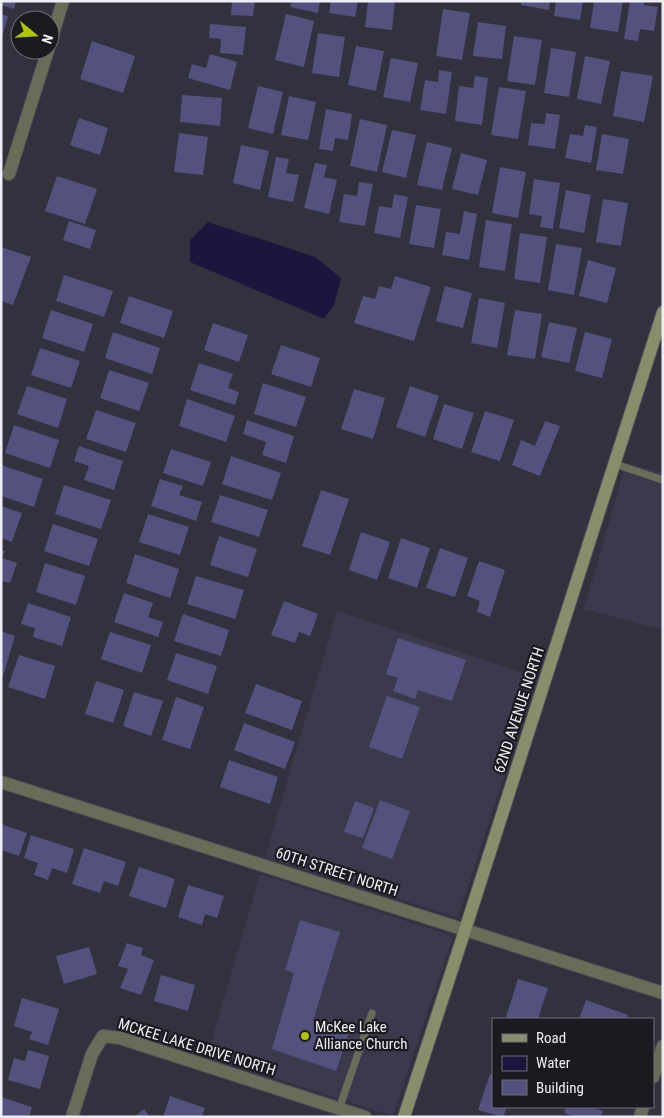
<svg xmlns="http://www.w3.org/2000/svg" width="664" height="1118" font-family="'Roboto Condensed',sans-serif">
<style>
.built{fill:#3b3a4c}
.water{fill:#1d153d}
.building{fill:#55517e}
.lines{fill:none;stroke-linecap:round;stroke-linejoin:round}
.lane-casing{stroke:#504f5b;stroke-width:8}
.street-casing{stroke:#504f5b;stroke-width:14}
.secondary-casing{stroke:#504f5b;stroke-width:14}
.lane{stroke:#696d58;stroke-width:7}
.street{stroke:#696d58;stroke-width:12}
.secondary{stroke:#878e6c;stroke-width:12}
.poi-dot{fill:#b0c501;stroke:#1a1a20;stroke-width:2}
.labels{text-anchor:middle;stroke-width:4.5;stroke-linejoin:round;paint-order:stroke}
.street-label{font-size:15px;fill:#eeeef6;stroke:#1a1a20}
.poi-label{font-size:15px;fill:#eeeef6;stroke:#1a1a20;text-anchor:start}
</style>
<rect width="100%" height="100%" fill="#32313e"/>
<!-- built -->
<path class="built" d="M 626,463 L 663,473 L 663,630 L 584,609 Z
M 337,611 L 536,677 L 458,918 L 265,857 Z
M 260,874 L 453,936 L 393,1116 L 207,1056 Z"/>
<!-- water -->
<path class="water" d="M 208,222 L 315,257 L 341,278 L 334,305 L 324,319 L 190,262 L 190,240 Z"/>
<!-- building -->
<path class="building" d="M 1,1 L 16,1 L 14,9 L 1,5 Z
M 232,1 L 255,1 L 253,16 L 231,15 Z
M 292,1 L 320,1 L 318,13 L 290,7 Z
M 331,1 L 358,1 L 355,17 L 329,13 Z
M 368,1 L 395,1 L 392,30 L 365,27 Z
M 521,1 L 550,1 L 549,10 L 521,5 Z
M 556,1 L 583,1 L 580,20 L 554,16 Z
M 594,1 L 623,1 L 618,32 L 590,28 Z
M 630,1 L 644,1 L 644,5 L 658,7 L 654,31 L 640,29 L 638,41 L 624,39 Z
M 443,9 L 470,13 L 462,60 L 436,56 Z
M 1,14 L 8,16 L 2,37 L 1,36 Z
M 286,14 L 314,21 L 304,67 L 275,60 Z
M 478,22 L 506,26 L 502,59 L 473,56 Z
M 210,24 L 246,27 L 243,55 L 220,53 L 221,39 L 209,38 Z
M 318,33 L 345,37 L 339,77 L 312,73 Z
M 514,36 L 542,40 L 535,85 L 507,81 Z
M 92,41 L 135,56 L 123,93 L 80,79 Z
M 356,46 L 384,51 L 376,91 L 348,85 Z
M 551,48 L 576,52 L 569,97 L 544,93 Z
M 210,54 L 237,62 L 230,90 L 188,78 L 192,64 L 206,68 Z
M 585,56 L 610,61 L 601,104 L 577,99 Z
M 391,58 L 418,63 L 410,102 L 383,97 Z
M 439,70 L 452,72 L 446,114 L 420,110 L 425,80 L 438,82 Z
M 621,71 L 653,76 L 644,122 L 613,116 Z
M 475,76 L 488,78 L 482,125 L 455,121 L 459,86 L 473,88 Z
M 258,86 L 283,92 L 273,134 L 248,128 Z
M 499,87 L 526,91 L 518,139 L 491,135 Z
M 182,95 L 222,98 L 220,126 L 180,122 Z
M 289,96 L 316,102 L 308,140 L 281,135 Z
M 326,109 L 352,114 L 348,140 L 335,138 L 333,151 L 319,149 Z
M 546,113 L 560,115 L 555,149 L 528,145 L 531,123 L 545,124 Z
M 79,118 L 108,128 L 100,155 L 70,145 Z
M 360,119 L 387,125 L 377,172 L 350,166 Z
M 585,125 L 597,127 L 591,163 L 565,158 L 570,134 L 583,136 Z
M 392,130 L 416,135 L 406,178 L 382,172 Z
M 179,133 L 208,137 L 203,175 L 174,172 Z
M 602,134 L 629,139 L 623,174 L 596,170 Z
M 427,142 L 452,148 L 442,190 L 417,185 Z
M 241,145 L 269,151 L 260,190 L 233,183 Z
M 461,153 L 487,160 L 478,195 L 452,189 Z
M 276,157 L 289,159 L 286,173 L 299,175 L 293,202 L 268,197 Z
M 315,163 L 327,165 L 324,177 L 337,180 L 329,214 L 304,208 Z
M 500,167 L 526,172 L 518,218 L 492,213 Z
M 57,176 L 97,189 L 85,224 L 45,211 Z
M 534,179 L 560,183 L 553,229 L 540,227 L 542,216 L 529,214 Z
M 359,182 L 373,184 L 365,226 L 339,222 L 344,194 L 357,196 Z
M 566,190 L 591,195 L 584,233 L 559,228 Z
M 394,194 L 408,197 L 400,238 L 374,233 L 379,206 L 392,208 Z
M 603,199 L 628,203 L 621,246 L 596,242 Z
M 416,205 L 441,209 L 434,248 L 409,244 Z
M 464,211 L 477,214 L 469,260 L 442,255 L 446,232 L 460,234 Z
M 486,220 L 512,224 L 505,271 L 479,267 Z
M 69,221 L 96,230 L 90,249 L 63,240 Z
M 520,233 L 547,237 L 540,283 L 514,279 Z
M 556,244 L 582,248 L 574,295 L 548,290 Z
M 1,247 L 31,257 L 13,305 L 1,301 Z
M 588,260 L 616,268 L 607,303 L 579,296 Z
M 64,275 L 113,291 L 104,317 L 56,301 Z
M 395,276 L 431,287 L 414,341 L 354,323 L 363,296 L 375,299 L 379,286 L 391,289 Z
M 445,286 L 472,293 L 463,328 L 436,321 Z
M 129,296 L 173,311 L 164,338 L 120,323 Z
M 479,298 L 505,303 L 497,348 L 471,343 Z
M 51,310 L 93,324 L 84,352 L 42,338 Z
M 515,310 L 542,314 L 535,359 L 507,355 Z
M 549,322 L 577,328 L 569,363 L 541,357 Z
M 213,323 L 248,335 L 239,362 L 204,350 Z
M 113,332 L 160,348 L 152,374 L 105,358 Z
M 585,332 L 612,339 L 602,378 L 575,371 Z
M 281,345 L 320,358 L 311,387 L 271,374 Z
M 40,348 L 80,361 L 71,388 L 31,375 Z
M 199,363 L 233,374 L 228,388 L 239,392 L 235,405 L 190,390 Z
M 109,370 L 149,383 L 139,411 L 100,398 Z
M 263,383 L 306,397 L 296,427 L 254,414 Z
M 27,386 L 67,399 L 58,428 L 17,414 Z
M 410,386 L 439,396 L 425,437 L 396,427 Z
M 354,389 L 385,398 L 373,439 L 341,429 Z
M 187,399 L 235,416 L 226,442 L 179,426 Z
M 444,404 L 474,413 L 462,449 L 433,439 Z
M 96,410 L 136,423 L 126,452 L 86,439 Z
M 485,411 L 514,420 L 500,461 L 471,452 Z
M 247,420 L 294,436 L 286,463 L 262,455 L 266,442 L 243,434 Z
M 545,421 L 560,426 L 540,476 L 512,465 L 521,440 L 535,446 Z
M 14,425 L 59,440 L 50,468 L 5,453 Z
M 79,446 L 123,461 L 114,490 L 84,480 L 89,466 L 74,461 Z
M 171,449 L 211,462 L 203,486 L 163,473 Z
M 231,456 L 281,473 L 272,500 L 222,484 Z
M 1,465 L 43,479 L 34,507 L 1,496 Z
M 160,479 L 183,486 L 179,495 L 202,502 L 196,521 L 151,506 Z
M 64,485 L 111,500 L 101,529 L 55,514 Z
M 321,490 L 349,499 L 330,555 L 302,546 Z
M 220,495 L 268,510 L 259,537 L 211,522 Z
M 1,506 L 22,513 L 12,542 L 1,538 Z
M 148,514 L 189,527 L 180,555 L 139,542 Z
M 53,524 L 98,539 L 89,566 L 44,551 Z
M 361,532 L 390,542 L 377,580 L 349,570 Z
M 219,536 L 257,549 L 248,577 L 210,565 Z
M 401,538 L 430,548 L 417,588 L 388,578 Z
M 440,548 L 468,558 L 455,597 L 426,588 Z
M 1,550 L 5,551 L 2,558 L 17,563 L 10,583 L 1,581 Z
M 135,554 L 179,569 L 170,598 L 126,583 Z
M 479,561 L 505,570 L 490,617 L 477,612 L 480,601 L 467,596 Z
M 45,563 L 85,576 L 76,605 L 36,592 Z
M 196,576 L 244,590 L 235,619 L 187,604 Z
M 124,593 L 153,603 L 148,617 L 163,622 L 158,637 L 114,622 Z
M 284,601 L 318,614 L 310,636 L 299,632 L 295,643 L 271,635 Z
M 28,603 L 71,617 L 62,646 L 33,637 L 35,628 L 21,624 Z
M 183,614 L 229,630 L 221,656 L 174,641 Z
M 1,631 L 15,636 L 2,680 L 1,680 Z
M 110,632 L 151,645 L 142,673 L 101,659 Z
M 398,638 L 466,660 L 452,701 L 418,690 L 415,699 L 393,691 L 398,678 L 386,674 Z
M 176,653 L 217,666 L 208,694 L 167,680 Z
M 19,655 L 55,666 L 45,699 L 8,687 Z
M 96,681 L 124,690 L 113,723 L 85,714 Z
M 256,684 L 302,701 L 292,730 L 245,713 Z
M 134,692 L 163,701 L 151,736 L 123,726 Z
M 387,696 L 420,707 L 402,759 L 369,747 Z
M 176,697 L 204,707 L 190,749 L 162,740 Z
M 244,723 L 295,742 L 285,769 L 234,750 Z
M 229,760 L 278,777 L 270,804 L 220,787 Z
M 380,800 L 410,811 L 392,859 L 362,848 Z
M 355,801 L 374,808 L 363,838 L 344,832 Z
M 1,824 L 27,833 L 19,856 L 1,850 Z
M 31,835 L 74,849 L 67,873 L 52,868 L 48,880 L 34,875 L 38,863 L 24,858 Z
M 84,848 L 126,862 L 118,886 L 104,881 L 100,893 L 72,884 Z
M 139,867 L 175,879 L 166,908 L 129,896 Z
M 188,885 L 224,896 L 217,918 L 205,914 L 202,925 L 178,917 Z
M 300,920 L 340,932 L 313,1021 L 349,1032 L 336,1071 L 272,1049 L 294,973 L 285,970 Z
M 127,943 L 143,948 L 141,955 L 154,960 L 141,995 L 120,988 L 128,969 L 118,966 Z
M 89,947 L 97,974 L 64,984 L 56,956 Z
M 161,975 L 195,985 L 188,1011 L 154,1001 Z
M 518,979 L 548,988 L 538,1019 L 513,1019 L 506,1017 Z
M 22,998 L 59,1009 L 48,1045 L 29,1039 L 32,1032 L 14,1026 Z
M 586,1000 L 628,1015 L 627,1019 L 579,1019 Z
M 28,1050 L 49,1056 L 40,1089 L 8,1080 L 14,1058 L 25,1061 Z
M 490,1074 L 493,1075 L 493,1107 L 507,1107 L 503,1117 L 478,1110 Z
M 170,1096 L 205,1108 L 202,1117 L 163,1117 Z
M 1,1097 L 32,1107 L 29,1117 L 1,1117 Z
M 566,1107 L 590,1107 L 603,1111 L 601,1117 L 576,1117 L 564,1113 Z
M 144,1109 L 150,1117 L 134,1117 Z"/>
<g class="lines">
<defs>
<path id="lane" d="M 615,464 L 663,480
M 339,1109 L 372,1013"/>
<path id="street" d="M 50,43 L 63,1
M 9,174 L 48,50
M 1,782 L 663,993
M 653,1077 L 663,1046
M 72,1117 L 92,1054 L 103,1036 L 120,1038 L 365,1117
M 640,1117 L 643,1107"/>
<path id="secondary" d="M 404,1117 L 465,930 L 663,312"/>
</defs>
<!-- lane casing -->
<use href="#lane" class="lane-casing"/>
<!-- street casing -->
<use href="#street" class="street-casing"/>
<!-- secondary casing -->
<use href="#secondary" class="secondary-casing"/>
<!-- lane -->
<use href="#lane" class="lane"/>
<!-- street -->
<use href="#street" class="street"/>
<!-- secondary -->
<use href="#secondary" class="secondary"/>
</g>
<!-- markers -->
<circle class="poi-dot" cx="305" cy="1036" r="5"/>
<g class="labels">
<!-- street labels -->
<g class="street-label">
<text transform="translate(519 710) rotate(-72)" y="5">62ND AVENUE NORTH</text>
<text transform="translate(337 872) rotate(18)" y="5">60TH STREET NORTH</text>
<text transform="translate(197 1047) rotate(17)" y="5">MCKEE LAKE DRIVE NORTH</text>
</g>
<!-- poi labels -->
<g class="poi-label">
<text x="315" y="1032">McKee Lake<tspan x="315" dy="17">Alliance Church</tspan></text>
</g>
</g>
<!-- border -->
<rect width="664" height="1118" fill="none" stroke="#eeeef6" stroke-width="5"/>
<!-- legend -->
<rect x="492" y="1018" width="162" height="90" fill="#1a1a20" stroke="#6f6f76"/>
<rect x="502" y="1034" width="25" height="8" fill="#878e6c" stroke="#6f6f76"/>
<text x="536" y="1043" font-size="15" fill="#eeeef6">Road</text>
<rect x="502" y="1056" width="25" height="15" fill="#1d153d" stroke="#6f6f76"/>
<text x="536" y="1068" font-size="15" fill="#eeeef6">Water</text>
<rect x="502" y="1080" width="25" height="15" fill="#55517e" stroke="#6f6f76"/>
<text x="536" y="1093" font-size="15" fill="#eeeef6">Building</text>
<!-- north arrow -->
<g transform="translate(35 35) rotate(108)"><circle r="24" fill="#1a1a20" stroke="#6f6f76"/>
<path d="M0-4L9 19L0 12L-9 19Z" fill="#b0c501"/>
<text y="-8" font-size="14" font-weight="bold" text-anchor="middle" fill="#eeeef6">N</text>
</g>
</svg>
